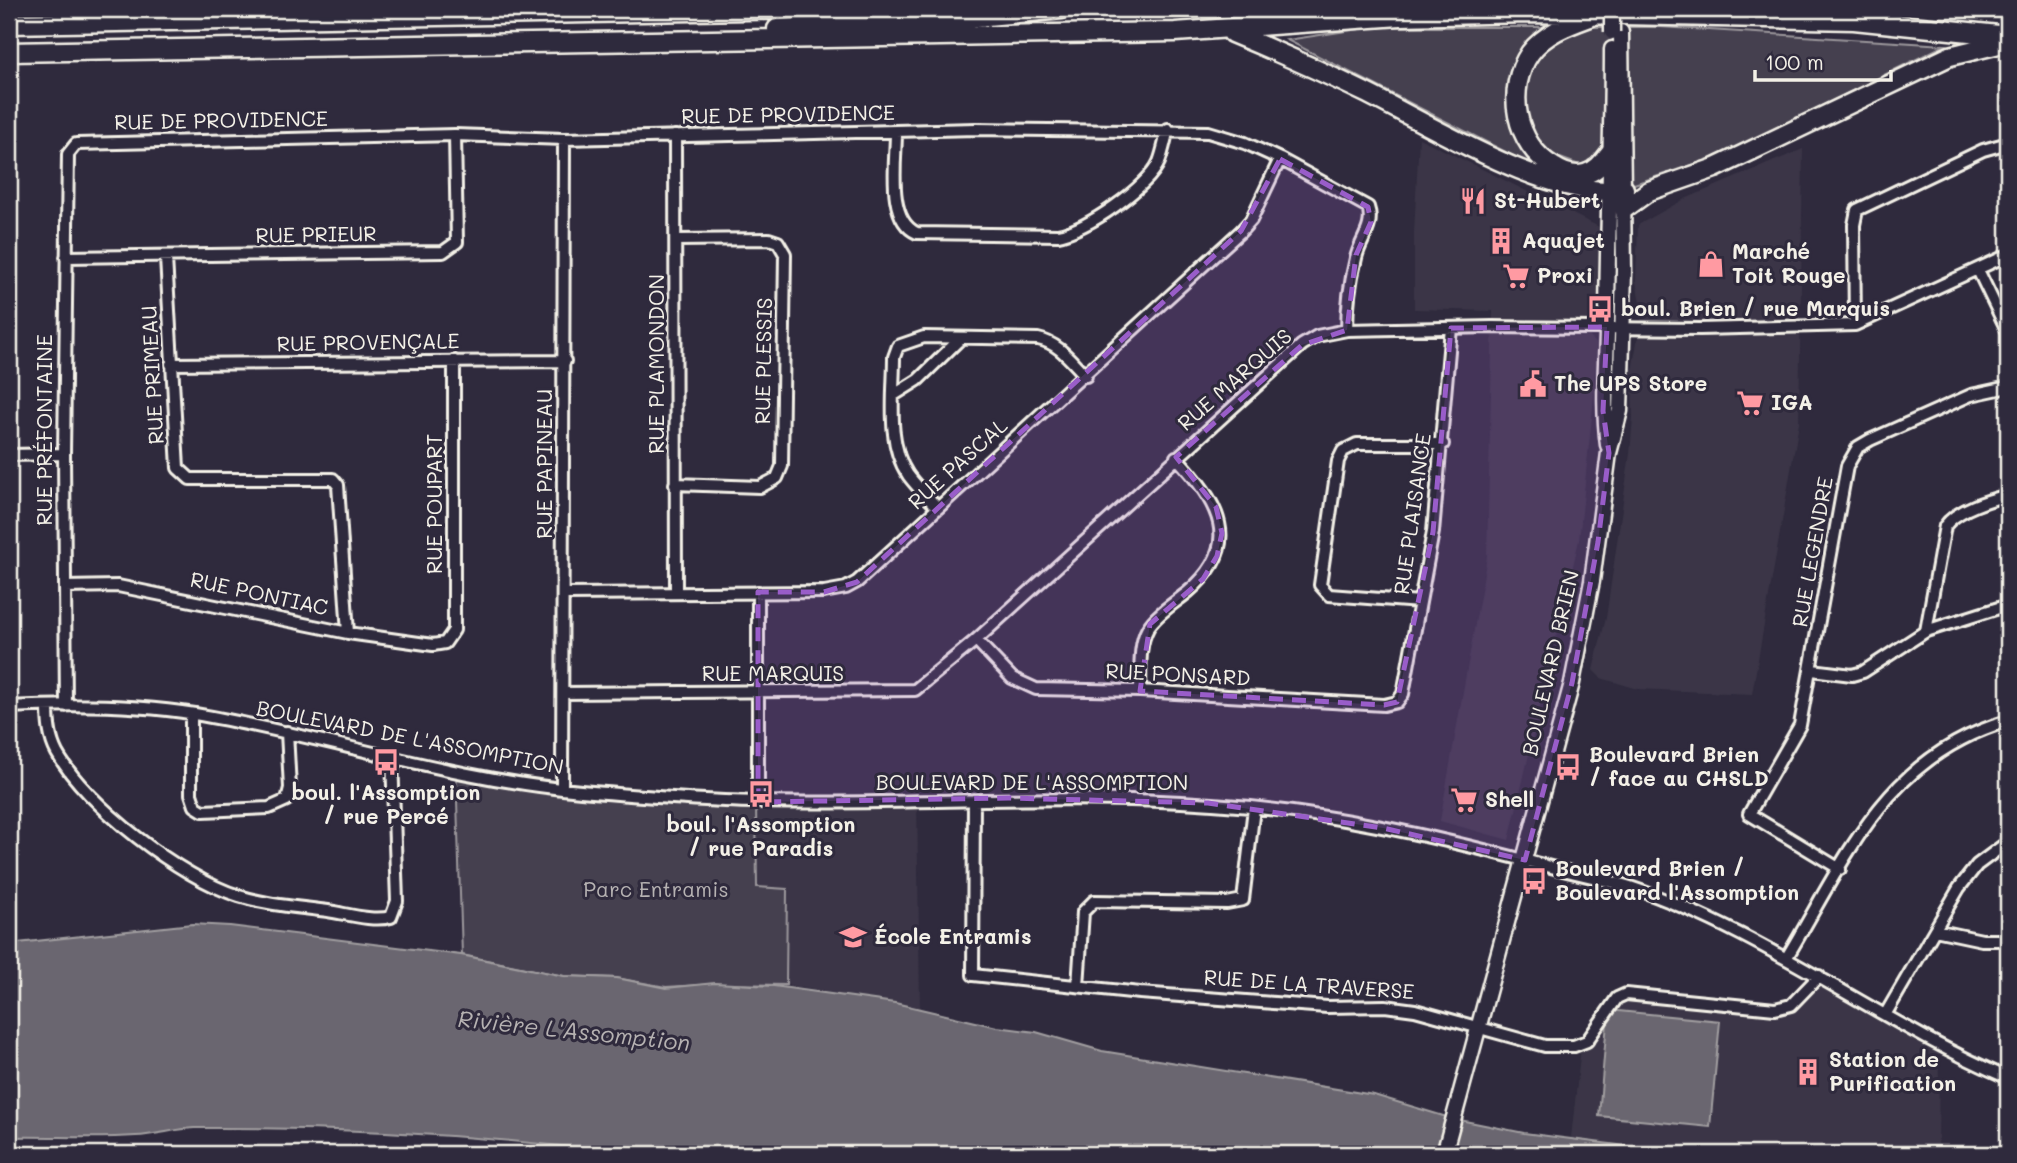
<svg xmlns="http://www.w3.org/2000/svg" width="2017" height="1163" font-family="Mali,sans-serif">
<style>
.built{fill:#3b3647}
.green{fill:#454050;stroke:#9c989c;stroke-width:2}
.water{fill:#6a6670;stroke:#a19ea0;stroke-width:2}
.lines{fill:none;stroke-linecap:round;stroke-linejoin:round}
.minor-casing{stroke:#f4f1e8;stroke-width:16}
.major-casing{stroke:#f4f1e8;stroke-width:19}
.highway-casing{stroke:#f4f1e8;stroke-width:23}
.minor{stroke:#2f2a3d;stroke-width:10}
.major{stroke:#2f2a3d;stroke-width:14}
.highway{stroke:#2f2a3d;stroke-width:18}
.major-bridge-casing{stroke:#f4f1e8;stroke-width:19;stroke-linecap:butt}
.major-bridge{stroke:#2f2a3d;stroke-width:14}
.marked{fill:#995dc9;fill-opacity:0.2;stroke:#995dc9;stroke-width:5;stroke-dasharray:14 9;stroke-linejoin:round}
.labels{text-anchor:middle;stroke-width:6;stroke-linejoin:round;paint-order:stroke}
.street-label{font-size:21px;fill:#f4f1e8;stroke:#2f2a3d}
.poi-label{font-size:21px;font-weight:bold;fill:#f4f1e8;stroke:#2f2a3d;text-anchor:start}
.park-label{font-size:21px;fill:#b7b3b3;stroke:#2f2a3d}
.water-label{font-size:23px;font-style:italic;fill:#b6b2b2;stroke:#2f2a3d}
</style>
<rect width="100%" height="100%" fill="#2f2a3d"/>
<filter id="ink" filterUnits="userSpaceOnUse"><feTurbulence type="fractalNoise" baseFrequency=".0143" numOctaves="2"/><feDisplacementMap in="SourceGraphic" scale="14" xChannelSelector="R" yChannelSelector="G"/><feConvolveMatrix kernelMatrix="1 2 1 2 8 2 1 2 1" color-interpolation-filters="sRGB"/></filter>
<g filter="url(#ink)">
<!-- built -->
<path class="built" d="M 1419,138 L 1599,227 L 1598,310 L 1591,312 L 1590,337 L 1597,344 L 1595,387 L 1579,540 L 1509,840 L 1440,821 L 1487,557 L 1493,311 L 1414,309 L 1414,233 Z
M 1803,149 L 1799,423 L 1752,694 L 1638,689 L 1601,678 L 1593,670 L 1606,618 L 1630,454 L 1633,417 L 1632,371 L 1642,314 L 1636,281 L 1638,225 L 1685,199 Z
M 917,801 L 920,1009 L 786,985 L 787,889 L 757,888 L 756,802 Z
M 1819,976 L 1939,1046 L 1938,1154 L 1689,1154 L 1571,1138 L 1581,1048 L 1626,994 L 1791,1005 Z"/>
<!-- green -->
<path class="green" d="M 1373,27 L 1661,27 L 1945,45 L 1722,155 L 1631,185 L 1631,150 L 1589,160 L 1582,166 L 1552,155 L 1541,170 L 1287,40 Z
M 456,770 L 580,791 L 756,802 L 757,887 L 787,889 L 786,985 L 716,984 L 666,987 L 616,978 L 564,976 L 462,955 Z"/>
<!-- water -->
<path class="water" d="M 192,924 L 230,926 L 461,955 L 564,976 L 617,978 L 666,988 L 715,983 L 774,986 L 895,1003 L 997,1027 L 1036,1032 L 1102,1051 L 1374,1095 L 1450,1118 L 1524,1133 L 1689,1154 L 629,1154 C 485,1135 340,1127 194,1128 C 175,1129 156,1135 136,1136 C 94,1139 51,1136 9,1137 L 9,944 Z
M 1608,1010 L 1720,1021 L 1710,1127 L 1599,1116 Z"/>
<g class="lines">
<defs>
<path id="minor" d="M 896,133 C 896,161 886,220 917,233 L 1058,235 C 1085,231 1148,187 1159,162 C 1163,152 1165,140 1168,129
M 675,136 L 676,592
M 66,257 L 443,252 L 457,242 L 455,135
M 166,258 L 178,468 L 190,479 L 333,479 L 338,485 L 348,633
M 1978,270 L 2008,332
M 1855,325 L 1854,225 L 1857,210 L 1983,150 L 2008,143
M 171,364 L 565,361
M 894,395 L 918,380 L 959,340
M 9,455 L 64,454
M 675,484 L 760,487 L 777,478 L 782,466 L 785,254 L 778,242 L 769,239 L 677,240
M 937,507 C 927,497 916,486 908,475 C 886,443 894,394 894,357 L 898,346 L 924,337 L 1038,339 C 1059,343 1071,361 1086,376
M 65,587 L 118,586 L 348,633 L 433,645 L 445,643 L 454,630 L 454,361
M 564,594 L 824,592 L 846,588 L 857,582 L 1241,231 L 1251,220 L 1280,159
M 1420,602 L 1329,595 L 1320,585 L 1338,461 L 1343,451 L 1357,444 L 1443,444
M 1926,631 L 1945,526 C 1957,509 1989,500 2008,495
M 976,640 L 1012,678 L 1036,689 L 1140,691 L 1384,705 L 1397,702 L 1403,694 L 1433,532 L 1451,328
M 1812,670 L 1852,675 L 1863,672 L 1926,631 L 2008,605
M 1140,691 C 1141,670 1138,646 1148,628 C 1156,614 1176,602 1188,592 C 1245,544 1218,502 1176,457
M 563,693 L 915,690 L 976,640 L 1302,345 L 1317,336 L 1347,330 L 1492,327 L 1700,329 L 1855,325 L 2008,255
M 48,706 C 48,722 49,738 57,753 C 86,805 181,878 239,896 C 267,905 298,907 328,911 C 347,914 373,922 391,917 L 397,901 L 392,757
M 66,706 L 64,454 L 68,154 L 76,144 L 455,135 L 564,139 L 976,129 L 1208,132 L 1245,143 L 1280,159 L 1368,207 C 1375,227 1360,240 1356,258 C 1350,282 1347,305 1347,330
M 9,707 C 70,704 134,704 195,714 C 324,736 450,779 581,791 C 640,796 699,801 757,802 C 909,805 1061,793 1213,804 C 1323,811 1433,836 1539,864 C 1569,872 1600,878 1630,887 C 1765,932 1878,1022 2008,1078
M 191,714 L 191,794 L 195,806 L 203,811 L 269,808 L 287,800 L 290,788 L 287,732
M 562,789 L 564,139
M 974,800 L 973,975 L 1140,993 L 1327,1007 L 1385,1006 L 1415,1010 L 1545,1046 L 1574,1046 L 1587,1041 L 1617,998 L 1626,994 L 1775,1009 L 1791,1005 L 1819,976
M 758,802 L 758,592
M 1840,869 L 1749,814 L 1800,725 L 1847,466 L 1858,447 L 1870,440 L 1971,395 L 2008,387
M 1935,930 L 1982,940 L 2008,940
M 1787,957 C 1847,857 1886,756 2008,721
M 1078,986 L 1083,912 L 1094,901 L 1227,903 L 1243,900 L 1254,808
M 1885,1015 L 1959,888 L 1977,865 L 2008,842"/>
<path id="major" d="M 1608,445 C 1603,407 1606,371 1607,333 C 1607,238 1612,144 1612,49
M 1444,1154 L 1572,683 L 1592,581 L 1609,453 L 1620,411 L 1624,271 L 1621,32"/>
<path id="highway" d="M 1590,17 C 1568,25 1545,33 1530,53 C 1505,89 1515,145 1554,167 C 1563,173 1574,177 1585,174 C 1598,171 1605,159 1613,149
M 9,24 L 804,9
M 777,29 L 933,21 L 1062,9
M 1232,33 C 1278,52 1323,72 1368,94 C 1430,125 1558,204 1624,189
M 9,52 L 1175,32 L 1400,16 L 1528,13 L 1854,20 L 2008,36
M 1624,209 L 1649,191 L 1715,168 L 1950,56 L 2007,42"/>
</defs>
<!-- minor casing -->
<use href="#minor" class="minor-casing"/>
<!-- major casing -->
<use href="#major" class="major-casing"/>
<!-- highway casing -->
<use href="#highway" class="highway-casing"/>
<!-- minor -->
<use href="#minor" class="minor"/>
<!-- major -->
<use href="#major" class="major"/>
<!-- highway -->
<use href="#highway" class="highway"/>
<defs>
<path id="major-bridge" d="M 1612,9 L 1612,32"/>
</defs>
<!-- major-bridge casing -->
<use href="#major-bridge" class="major-bridge-casing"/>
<!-- major-bridge -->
<use href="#major-bridge" class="major-bridge"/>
</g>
</g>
<!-- marked area -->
<path class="marked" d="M 1280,159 L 1368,207 L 1371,222 L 1356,255 L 1347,330 L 1302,345 L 1176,457 L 1216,507 L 1222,533 L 1217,556 L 1203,579 L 1150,624 L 1140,691 L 1384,705 L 1397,702 L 1433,532 L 1451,328 L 1607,327 L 1603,411 L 1609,453 L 1598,542 L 1572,683 L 1525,860 L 1383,828 L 1208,803 L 1008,798 L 758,802 L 758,592 L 824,592 L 857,582 L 1241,231 Z"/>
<!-- icons -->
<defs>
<symbol id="restaurant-bare" viewBox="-9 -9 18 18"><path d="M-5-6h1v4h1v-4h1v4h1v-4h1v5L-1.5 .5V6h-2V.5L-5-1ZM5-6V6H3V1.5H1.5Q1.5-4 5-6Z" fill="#ff9aa2" stroke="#2f2a3d" stroke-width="2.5" paint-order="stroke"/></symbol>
<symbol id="building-bare" viewBox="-9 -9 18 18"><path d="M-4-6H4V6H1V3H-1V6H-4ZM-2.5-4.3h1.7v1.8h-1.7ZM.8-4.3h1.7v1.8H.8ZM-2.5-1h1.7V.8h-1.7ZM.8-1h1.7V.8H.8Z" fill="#ff9aa2" stroke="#2f2a3d" stroke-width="2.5" paint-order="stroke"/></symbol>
<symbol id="shop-bare" viewBox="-9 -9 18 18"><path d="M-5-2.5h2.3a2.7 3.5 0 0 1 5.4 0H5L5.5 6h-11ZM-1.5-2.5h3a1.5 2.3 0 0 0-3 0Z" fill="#ff9aa2" stroke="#2f2a3d" stroke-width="2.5" paint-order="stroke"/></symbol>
<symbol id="supermarket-bare" viewBox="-9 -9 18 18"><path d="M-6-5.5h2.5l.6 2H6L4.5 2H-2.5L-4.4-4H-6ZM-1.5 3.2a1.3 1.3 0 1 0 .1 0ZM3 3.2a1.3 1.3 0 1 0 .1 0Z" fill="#ff9aa2" stroke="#2f2a3d" stroke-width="2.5" paint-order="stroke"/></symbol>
<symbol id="bus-bare" viewBox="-9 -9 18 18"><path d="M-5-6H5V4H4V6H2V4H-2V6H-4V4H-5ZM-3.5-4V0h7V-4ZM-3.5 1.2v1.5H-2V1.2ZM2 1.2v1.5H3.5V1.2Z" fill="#ff9aa2" stroke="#2f2a3d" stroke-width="2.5" paint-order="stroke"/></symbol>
<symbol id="civic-bare" viewBox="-9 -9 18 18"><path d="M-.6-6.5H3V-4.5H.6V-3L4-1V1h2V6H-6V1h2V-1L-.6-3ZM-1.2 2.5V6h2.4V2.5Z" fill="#ff9aa2" stroke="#2f2a3d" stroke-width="2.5" paint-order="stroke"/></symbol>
<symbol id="school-bare" viewBox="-9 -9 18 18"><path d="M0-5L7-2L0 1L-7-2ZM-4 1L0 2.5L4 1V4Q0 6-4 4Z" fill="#ff9aa2" stroke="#2f2a3d" stroke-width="2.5" paint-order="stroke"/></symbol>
</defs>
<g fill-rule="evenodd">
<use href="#restaurant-bare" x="1454" y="182" width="38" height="38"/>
<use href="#building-bare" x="1482" y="222" width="38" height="38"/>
<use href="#shop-bare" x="1692" y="245" width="38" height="38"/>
<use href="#supermarket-bare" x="1497" y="257" width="38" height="38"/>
<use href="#bus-bare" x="1581" y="290" width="38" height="38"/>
<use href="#civic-bare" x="1514" y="365" width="38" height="38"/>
<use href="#supermarket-bare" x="1731" y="384" width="38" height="38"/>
<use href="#bus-bare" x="367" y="743" width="38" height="38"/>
<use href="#bus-bare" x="1549" y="748" width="38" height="38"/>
<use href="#bus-bare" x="742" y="775" width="38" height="38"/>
<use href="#supermarket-bare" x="1445" y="781" width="38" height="38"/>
<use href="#bus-bare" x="1515" y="862" width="38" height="38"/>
<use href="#school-bare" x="834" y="918" width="38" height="38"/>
<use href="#building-bare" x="1789" y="1053" width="38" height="38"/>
</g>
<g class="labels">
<!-- street labels -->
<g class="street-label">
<text transform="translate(788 115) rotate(-1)" y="7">RUE DE PROVIDENCE</text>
<text transform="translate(221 121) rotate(-1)" y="7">RUE DE PROVIDENCE</text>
<text transform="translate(316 235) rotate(-1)" y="7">RUE PRIEUR</text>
<text transform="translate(368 343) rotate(-1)" y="7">RUE PROVENÇALE</text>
<text transform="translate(764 361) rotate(-89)" y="7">RUE PLESSIS</text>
<text transform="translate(657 364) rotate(-90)" y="7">RUE PLAMONDON</text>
<text transform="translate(153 375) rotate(-93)" y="7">RUE PRIMEAU</text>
<text transform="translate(1235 380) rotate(-41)" y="7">RUE MARQUIS</text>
<text transform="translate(45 430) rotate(-90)" y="7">RUE PRÉFONTAINE</text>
<text transform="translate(545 464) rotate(-90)" y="7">RUE PAPINEAU</text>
<text transform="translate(958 464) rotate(-42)" y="7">RUE PASCAL</text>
<text transform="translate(435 504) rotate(-90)" y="7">RUE POUPART</text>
<text transform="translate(1413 514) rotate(-82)" y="7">RUE PLAISANCE</text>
<text transform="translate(1813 552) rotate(-80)" y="7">RUE LEGENDRE</text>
<text transform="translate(259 594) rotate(12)" y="7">RUE PONTIAC</text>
<text transform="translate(1551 663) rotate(-77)" y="7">BOULEVARD BRIEN</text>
<text x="773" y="681">RUE MARQUIS</text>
<text transform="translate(1178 675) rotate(3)" y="7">RUE PONSARD</text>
<text transform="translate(410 738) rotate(11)" y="7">BOULEVARD DE L'ASSOMPTION</text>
<text x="1032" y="790">BOULEVARD DE L'ASSOMPTION</text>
<text transform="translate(1309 985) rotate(4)" y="7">RUE DE LA TRAVERSE</text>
</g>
<!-- poi labels -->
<g class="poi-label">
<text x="1494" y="208">St-Hubert</text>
<text x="1522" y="248">Aquajet</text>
<text x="1732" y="259">Marché<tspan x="1732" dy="24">Toit Rouge</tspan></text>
<text x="1537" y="283">Proxi</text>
<text x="1621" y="316">boul. Brien / rue Marquis</text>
<text x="1554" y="391">The UPS Store</text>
<text x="1771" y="410">IGA</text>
<text x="1589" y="762">Boulevard Brien<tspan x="1589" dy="24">/ face au CHSLD</tspan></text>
<text x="386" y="800" text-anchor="middle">boul. l'Assomption<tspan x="386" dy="24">/ rue Percé</tspan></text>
<text x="1485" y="807">Shell</text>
<text x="761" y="832" text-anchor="middle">boul. l'Assomption<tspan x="761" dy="24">/ rue Paradis</tspan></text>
<text x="1555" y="876">Boulevard Brien /<tspan x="1555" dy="24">Boulevard l'Assomption</tspan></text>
<text x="874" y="944">École Entramis</text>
<text x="1829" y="1067">Station de<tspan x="1829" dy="24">Purification</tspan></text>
</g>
<!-- park labels -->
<g class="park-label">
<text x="656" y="897">Parc Entramis</text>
</g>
<!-- water labels -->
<g class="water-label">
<text transform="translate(574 1031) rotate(6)" y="8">Rivière L'Assomption</text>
</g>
</g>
<!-- margin -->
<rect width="2017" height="1163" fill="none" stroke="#2f2a3d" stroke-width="35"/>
<rect x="18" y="18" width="1982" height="1128" fill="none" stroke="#f4f1e8" stroke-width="2.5" filter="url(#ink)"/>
<!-- scale -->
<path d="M1755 70v10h136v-10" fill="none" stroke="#f4f1e8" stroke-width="3.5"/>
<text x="1765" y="70" font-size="21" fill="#f4f1e8" stroke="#2f2a3d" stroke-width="5" paint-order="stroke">100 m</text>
</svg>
